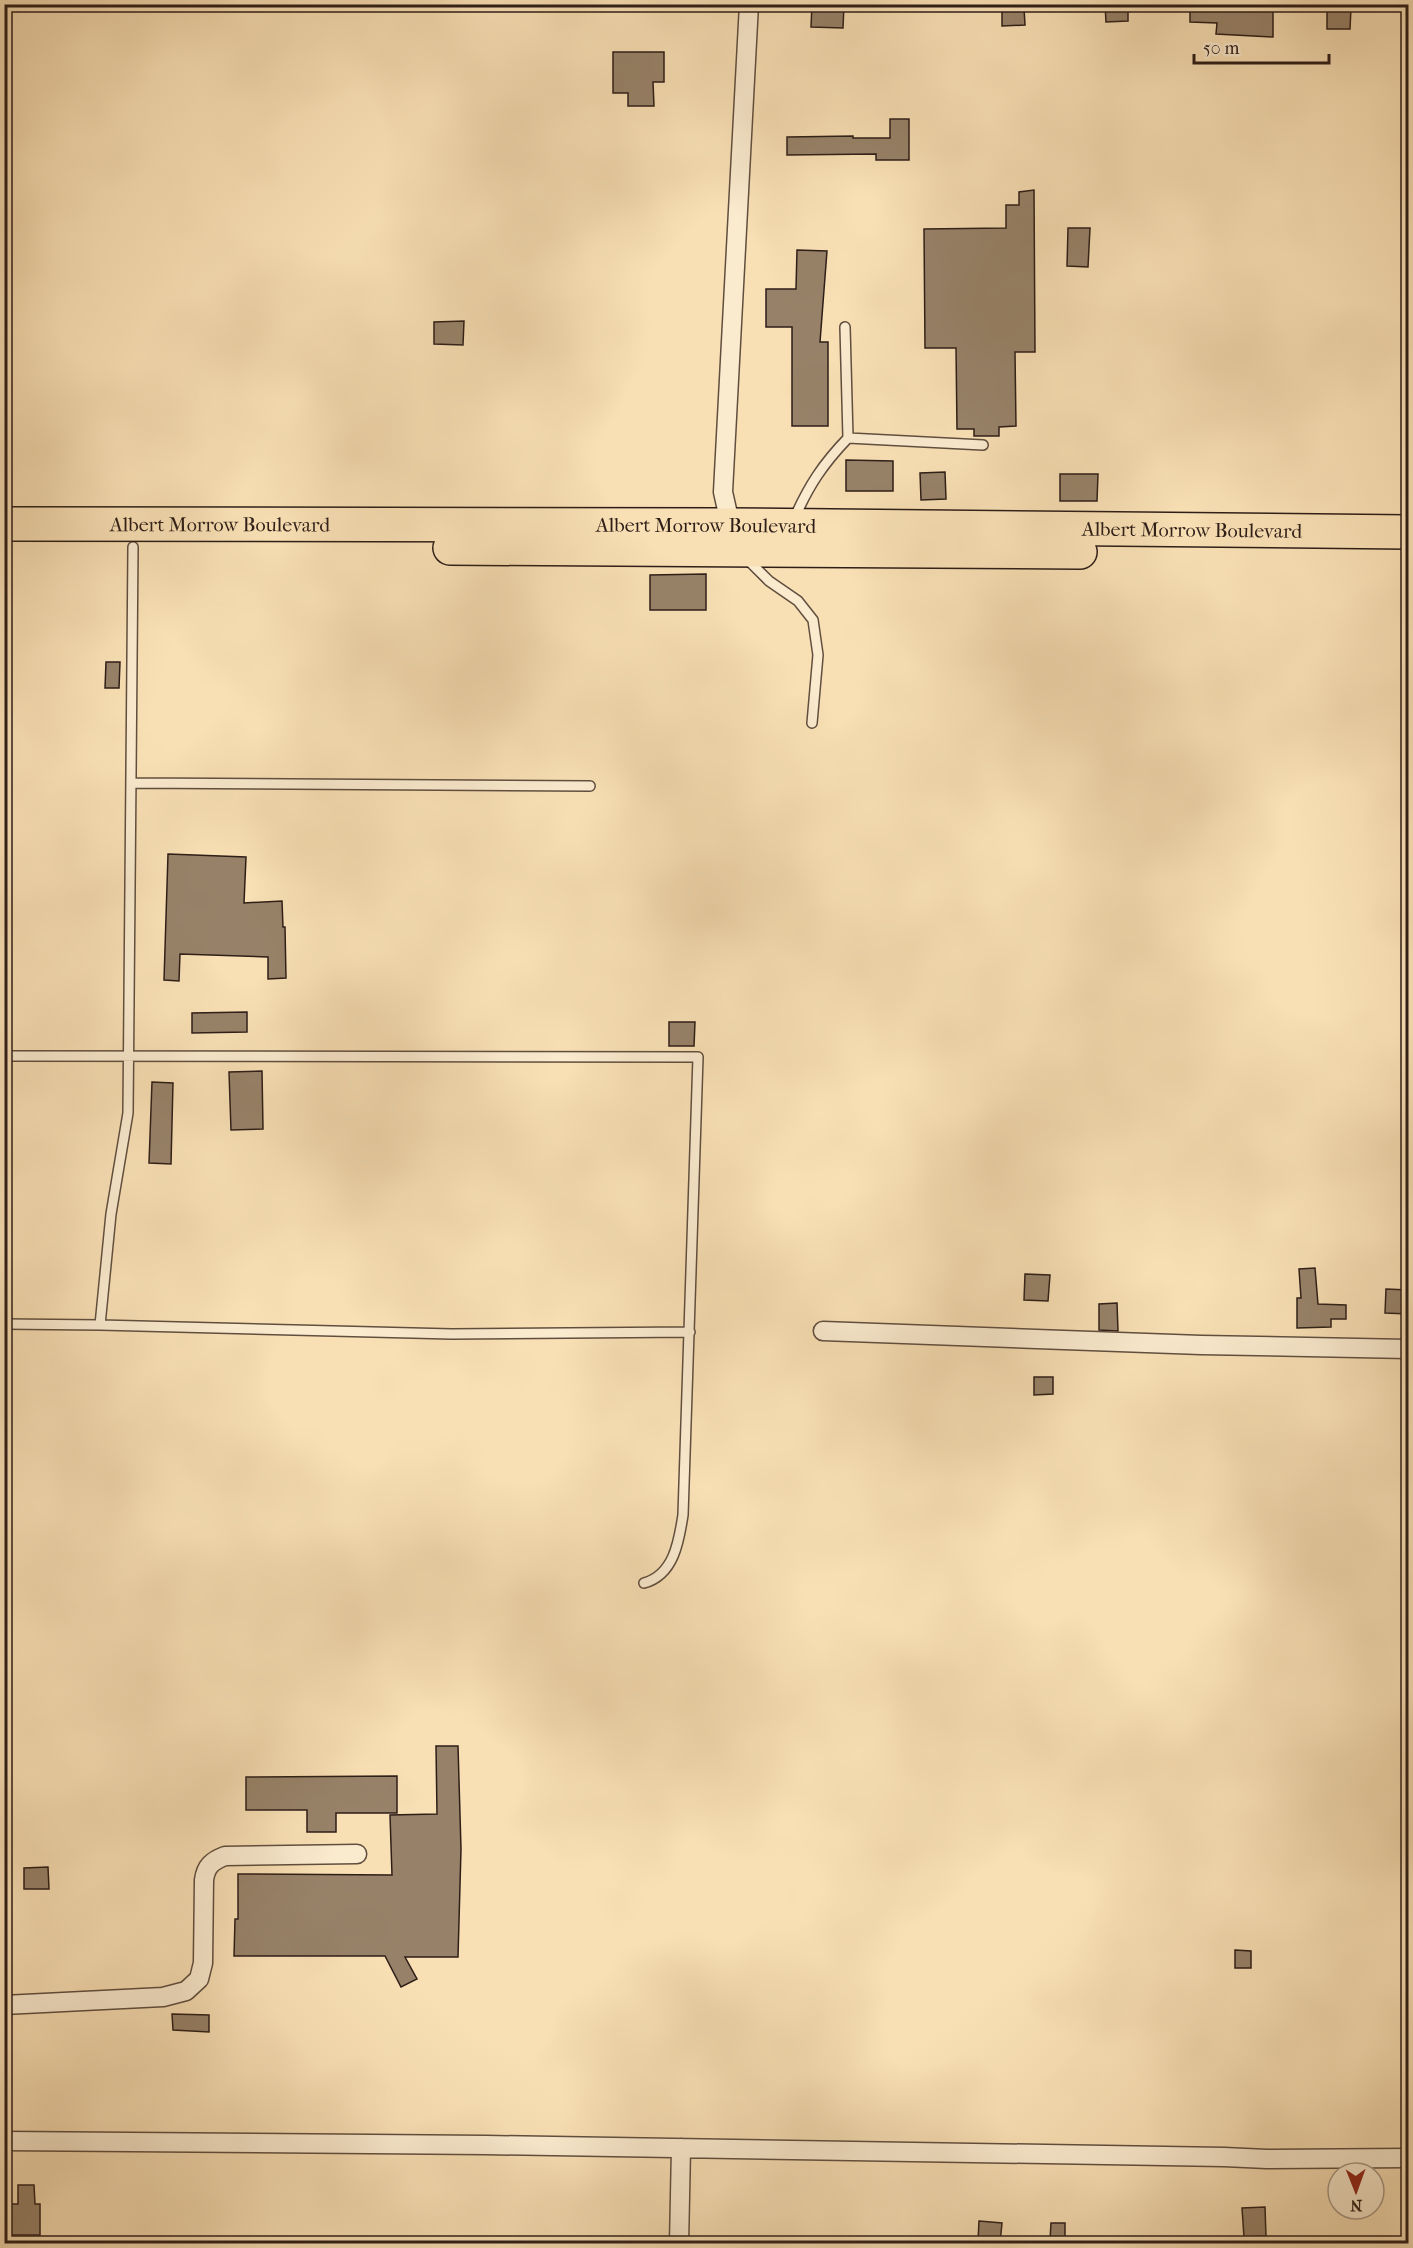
<svg xmlns="http://www.w3.org/2000/svg" width="1413" height="2248" font-family="'IM FELL French Canon',serif">
<style>
.building{fill:#978269;stroke:#2e1e18;stroke-width:1.5}
.lines{fill:none;stroke-linecap:round;stroke-linejoin:round}
.lane-casing{stroke:#604e3f;stroke-width:12}
.street-casing{stroke:#604e3f;stroke-width:21}
.highway-casing{stroke:#2e1e18;stroke-width:36}
.lane{stroke:#faeace;stroke-width:9}
.street{stroke:#faeace;stroke-width:18}
.highway{stroke:#f8dfb4;stroke-width:33}
.labels{text-anchor:middle;stroke-width:5;stroke-linejoin:round;paint-order:stroke}
.street-label{font-size:20px;fill:#2e1e18;stroke:#faeace}
</style>
<rect width="100%" height="100%" fill="#f8dfb4"/>
<filter id="stains"><feTurbulence type="fractalNoise" baseFrequency=".00333" numOctaves="4"/><feColorMatrix values="0 0 0 0 .2 0 0 0 0 .09 0 0 0 0 .02 0 0 0 .5 -.17"/></filter>
<radialGradient id="worn" r=".72"><stop offset=".6" stop-color="#630" stop-opacity="0"/><stop offset="1" stop-color="#630" stop-opacity=".3"/></radialGradient>
<!-- building -->
<path class="building" d="M 812,4 L 844,4 L 843,28 L 811,27 Z
M 1105,4 L 1128,4 L 1128,21 L 1106,22 Z
M 1244,4 L 1273,4 L 1273,37 L 1216,34 L 1217,23 L 1190,22 L 1190,5 L 1214,6 L 1214,9 L 1244,10 Z
M 1327,7 L 1351,8 L 1350,29 L 1327,29 Z
M 1024,8 L 1025,25 L 1002,26 L 1002,9 Z
M 613,52 L 664,52 L 664,82 L 653,82 L 654,106 L 628,106 L 628,93 L 613,93 Z
M 890,119 L 909,119 L 909,160 L 876,160 L 876,154 L 787,155 L 787,137 L 853,136 L 853,138 L 890,138 Z
M 1034,190 L 1035,352 L 1015,352 L 1016,426 L 999,427 L 999,436 L 974,436 L 974,429 L 957,429 L 956,348 L 925,348 L 924,229 L 1006,228 L 1006,205 L 1019,205 L 1019,192 Z
M 1068,228 L 1090,228 L 1088,267 L 1067,266 Z
M 797,250 L 827,251 L 820,342 L 828,342 L 828,426 L 792,426 L 792,327 L 766,327 L 766,289 L 796,289 Z
M 464,321 L 463,345 L 434,344 L 434,322 Z
M 846,460 L 893,461 L 893,491 L 846,491 Z
M 945,472 L 946,499 L 921,500 L 920,473 Z
M 1060,474 L 1098,474 L 1097,501 L 1060,501 Z
M 706,574 L 706,610 L 650,610 L 650,575 Z
M 106,662 L 120,662 L 119,688 L 105,688 Z
M 168,854 L 246,857 L 244,903 L 282,901 L 283,927 L 285,927 L 286,978 L 268,979 L 268,957 L 180,954 L 179,981 L 164,980 Z
M 247,1012 L 247,1032 L 192,1033 L 192,1013 Z
M 669,1022 L 695,1022 L 694,1046 L 669,1046 Z
M 262,1071 L 263,1129 L 231,1130 L 229,1072 Z
M 152,1082 L 173,1083 L 171,1164 L 149,1163 Z
M 1315,1268 L 1318,1304 L 1346,1305 L 1346,1319 L 1331,1319 L 1331,1327 L 1297,1328 L 1297,1298 L 1301,1298 L 1299,1269 Z
M 1025,1274 L 1050,1275 L 1048,1301 L 1024,1300 Z
M 1386,1289 L 1408,1290 L 1408,1314 L 1385,1313 Z
M 1117,1303 L 1118,1331 L 1099,1330 L 1099,1304 Z
M 1034,1377 L 1053,1377 L 1053,1394 L 1034,1395 Z
M 436,1746 L 458,1746 L 461,1849 L 458,1957 L 405,1957 L 417,1979 L 401,1987 L 385,1956 L 234,1956 L 235,1919 L 238,1919 L 238,1874 L 392,1875 L 390,1815 L 437,1814 Z
M 397,1776 L 397,1813 L 336,1813 L 336,1832 L 307,1832 L 307,1810 L 246,1810 L 246,1777 Z
M 48,1867 L 49,1889 L 24,1889 L 24,1868 Z
M 1235,1950 L 1251,1951 L 1251,1968 L 1235,1968 Z
M 172,2014 L 209,2015 L 209,2032 L 173,2030 Z
M 18,2185 L 34,2185 L 35,2204 L 40,2204 L 40,2235 L 11,2235 L 11,2204 L 18,2204 Z
M 1265,2207 L 1266,2236 L 1244,2237 L 1242,2208 Z
M 979,2221 L 1002,2223 L 1000,2243 L 978,2241 Z
M 1051,2223 L 1065,2223 L 1065,2240 L 1050,2240 Z"/>
<g class="lines">
<defs>
<path id="lane" d="M 848,438 L 983,445
M 794,519 C 809,485 823,464 848,438 L 845,327
M 746,558 L 769,581 L 798,601 L 813,620 L 818,655 L 812,723
M 132,783 L 590,786
M 4,1056 L 698,1057 L 683,1515 C 679,1541 674,1575 644,1583
M 4,1324 L 100,1325 L 452,1334 L 690,1332
M 100,1325 L 111,1214 L 128,1113 L 133,547"/>
<path id="street" d="M 732,532 L 723,492 L 749,4
M 823,1331 L 1201,1345 L 1408,1349
M 4,2005 L 163,1997 L 186,1991 L 199,1979 L 203,1963 L 204,1880 C 206,1866 212,1861 225,1856 L 357,1854
M 4,2141 L 486,2145 L 1224,2157 L 1267,2159 L 1408,2158
M 679,2244 L 681,2148"/>
<g id="highway">
<path id="s1" d="M 4,524 L 729,525 L 1408,532"/>
<path d="M 450,548 L 1080,552"/>
</g>
</defs>
<!-- lane casing -->
<use href="#lane" class="lane-casing"/>
<!-- street casing -->
<use href="#street" class="street-casing"/>
<!-- highway casing -->
<use href="#highway" class="highway-casing"/>
<!-- lane -->
<use href="#lane" class="lane"/>
<!-- street -->
<use href="#street" class="street"/>
<!-- highway -->
<use href="#highway" class="highway"/>
</g>
<g class="labels">
<!-- street labels -->
<g class="street-label">
<text dy="7" stroke="none"><textPath href="#s1" startOffset="216">Albert Morrow Boulevard</textPath></text>
<text dy="7" stroke="none"><textPath href="#s1" startOffset="702">Albert Morrow Boulevard</textPath></text>
<text dy="7" stroke="none"><textPath href="#s1" startOffset="1188">Albert Morrow Boulevard</textPath></text>
</g>
</g>
<!-- margin -->
<rect width="1413" height="2248" fill="none" stroke="#f8dfb4" stroke-width="24"/>
<rect x="6" y="6" width="1401" height="2236" fill="none" stroke="#2e1e18" stroke-width="3"/>
<rect x="12" y="12" width="1389" height="2224" fill="none" stroke="#2e1e18" stroke-width="1.5"/>
<!-- north arrow -->
<g transform="translate(1356 2191) rotate(179)"><circle r="28" fill="#faeace" stroke="#a89885" stroke-width="1.5"/>
<path d="M0-4.5L10 22L0 15L-10 22Z" fill="#8f2418"/>
<text y="-9" font-size="16" font-weight="bold" text-anchor="middle" fill="#2e1e18">N</text>
</g>
<!-- scale -->
<path d="M1194 54v9h135v-9" fill="none" stroke="#2e1e18" stroke-width="3"/>
<text x="1203" y="54" font-size="18" fill="#2e1e18" stroke="#faeace" stroke-width="4.5" paint-order="stroke">50 m</text>
<rect width="100%" height="100%" filter="url(#stains)"/>
<rect width="100%" height="100%" fill="url(#worn)"/>
</svg>
